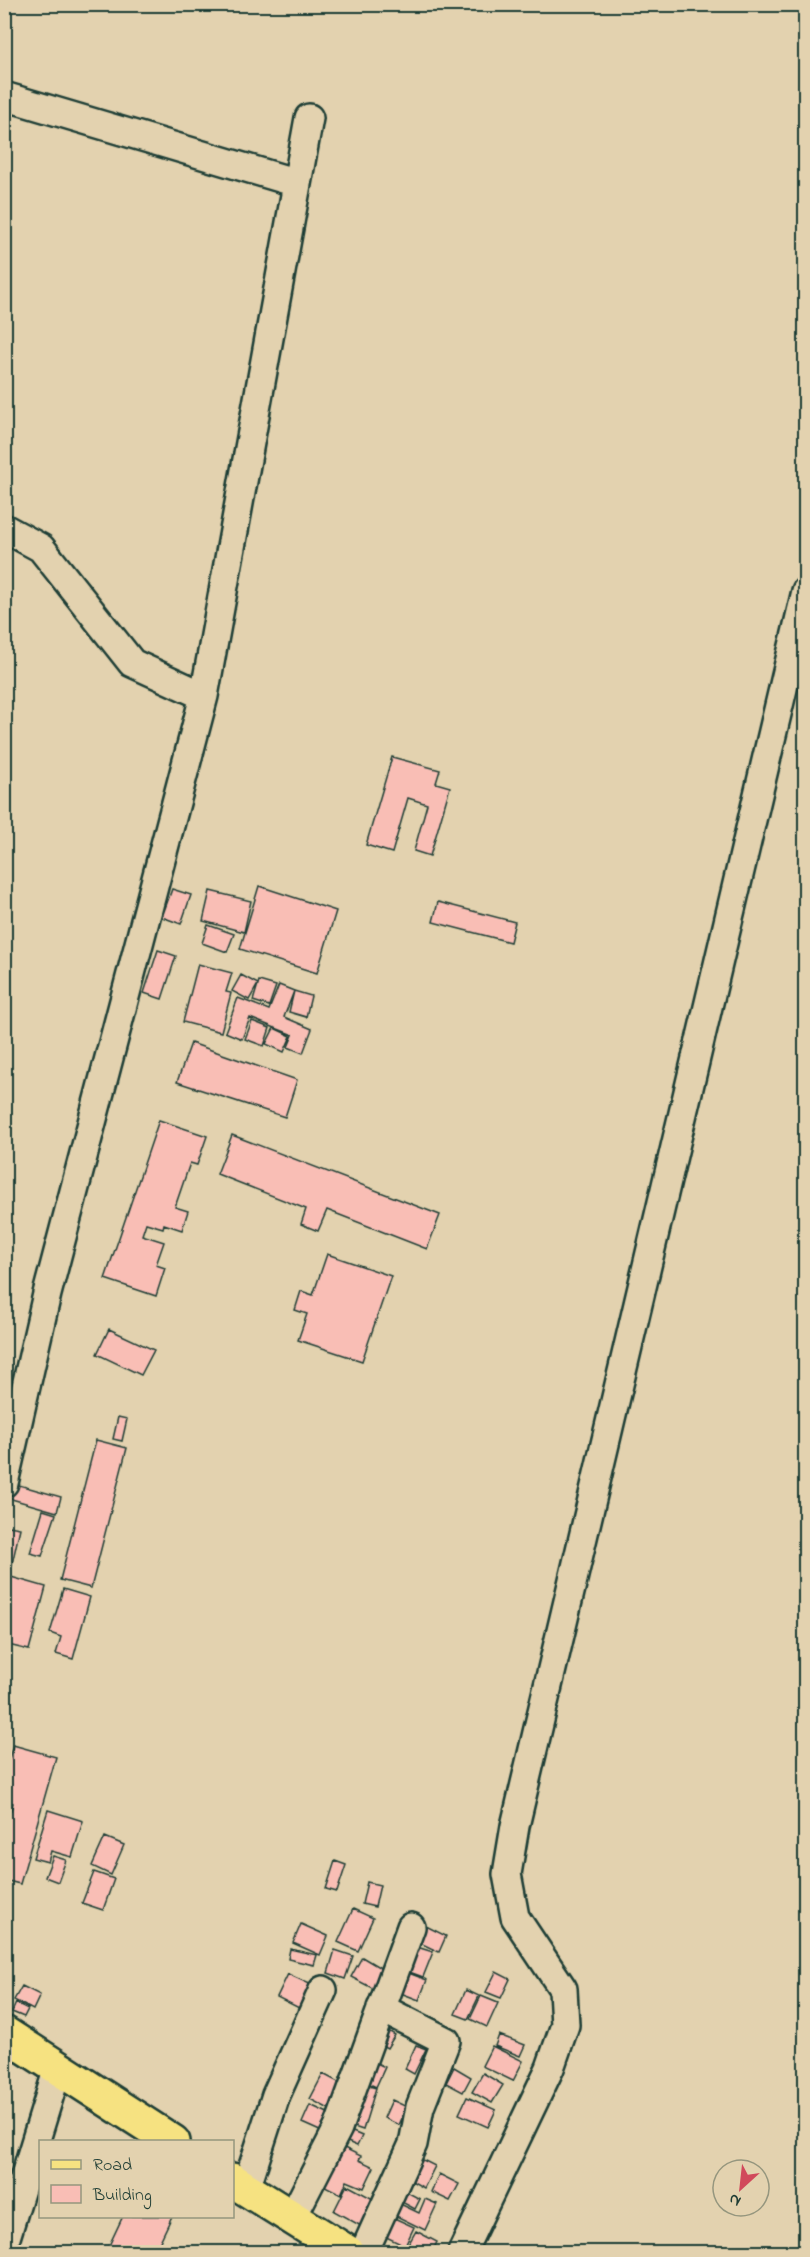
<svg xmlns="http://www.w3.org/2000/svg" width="810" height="2257" font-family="'Indie Flower',sans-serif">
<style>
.building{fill:#f9beb5;stroke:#1f3d34;stroke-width:1.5}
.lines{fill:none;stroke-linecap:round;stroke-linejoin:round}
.minor-casing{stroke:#1f3d34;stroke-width:32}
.major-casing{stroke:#1f3d34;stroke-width:38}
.minor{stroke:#e3d2af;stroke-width:27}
.major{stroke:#f6e281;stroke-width:33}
</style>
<rect width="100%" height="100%" fill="#e3d2af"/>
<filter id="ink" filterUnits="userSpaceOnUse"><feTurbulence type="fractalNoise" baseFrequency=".0167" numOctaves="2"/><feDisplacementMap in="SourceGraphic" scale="12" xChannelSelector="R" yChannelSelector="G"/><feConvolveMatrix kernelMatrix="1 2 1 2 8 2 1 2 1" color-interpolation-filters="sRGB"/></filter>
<g filter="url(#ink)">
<!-- building -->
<path class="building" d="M 392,757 L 440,770 L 436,783 L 450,787 L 430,856 L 414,851 L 427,804 L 408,798 L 392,853 L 366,845 Z
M 259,886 L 336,911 L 317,973 L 240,949 Z
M 172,889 L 191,895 L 181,924 L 162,917 Z
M 210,891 L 251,901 L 244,932 L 203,921 Z
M 438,902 L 515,922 L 510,942 L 433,922 Z
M 208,925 L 234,934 L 227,952 L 202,943 Z
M 158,950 L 176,956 L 162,999 L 144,993 Z
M 198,964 L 232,973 L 226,992 L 231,993 L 221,1032 L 183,1022 Z
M 241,975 L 258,984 L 249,1000 L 232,991 Z
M 259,981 L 276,986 L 269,1006 L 253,1001 Z
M 279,985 L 294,991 L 284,1017 L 312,1029 L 303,1053 L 288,1047 L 293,1035 L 250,1018 L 242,1039 L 225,1032 L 238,998 L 269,1010 Z
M 294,991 L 311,996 L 306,1017 L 289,1012 Z
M 252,1021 L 270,1028 L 264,1046 L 245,1039 Z
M 274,1028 L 291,1036 L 284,1052 L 266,1044 Z
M 191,1043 L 297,1080 L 285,1117 L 177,1082 Z
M 159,1120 L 207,1136 L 197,1165 L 190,1163 L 175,1207 L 188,1211 L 182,1230 L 164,1224 L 163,1228 L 146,1223 L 142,1235 L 164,1242 L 156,1265 L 165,1268 L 156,1296 L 105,1279 Z
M 232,1135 L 440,1215 L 427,1249 L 327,1210 L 318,1231 L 301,1224 L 306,1209 L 217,1174 Z
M 327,1254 L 391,1276 L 362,1361 L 298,1340 L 307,1314 L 295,1310 L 301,1291 L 313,1295 Z
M 109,1329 L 154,1350 L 141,1375 L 97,1354 Z
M 118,1417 L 127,1419 L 122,1441 L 113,1439 Z
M 96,1440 L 127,1448 L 91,1588 L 60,1580 Z
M 12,1483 L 61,1497 L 57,1512 L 8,1498 Z
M 43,1510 L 56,1514 L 42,1556 L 30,1553 Z
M 9,1526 L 20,1528 L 10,1573 L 4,1572 L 4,1548 Z
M 4,1575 L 46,1587 L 29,1650 L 4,1644 Z
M 63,1589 L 90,1597 L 73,1659 L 56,1654 L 61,1637 L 50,1633 Z
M 13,1745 L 56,1757 L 20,1884 L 4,1880 L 4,1833 L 13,1803 L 4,1800 L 4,1776 Z
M 48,1810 L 83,1821 L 72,1857 L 51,1851 L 48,1862 L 33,1858 Z
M 105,1837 L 124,1845 L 111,1875 L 92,1866 Z
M 53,1856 L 66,1860 L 58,1882 L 45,1877 Z
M 335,1861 L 346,1865 L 337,1892 L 326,1889 Z
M 94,1872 L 114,1879 L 103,1910 L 82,1903 Z
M 367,1882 L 380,1885 L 375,1907 L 362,1904 Z
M 353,1909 L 373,1918 L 358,1951 L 338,1942 Z
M 301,1924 L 328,1936 L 320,1955 L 293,1943 Z
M 424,1925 L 446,1936 L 439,1952 L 416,1941 Z
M 417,1947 L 433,1952 L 423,1977 L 404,1970 Z
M 290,1949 L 317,1955 L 314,1965 L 288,1959 Z
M 335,1950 L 353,1956 L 345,1979 L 328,1973 Z
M 362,1957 L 384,1970 L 374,1989 L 351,1977 Z
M 398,1969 L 427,1980 L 419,2000 L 390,1989 Z
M 496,1972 L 510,1979 L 501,1998 L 486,1992 Z
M 288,1974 L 312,1985 L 301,2009 L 277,1997 Z
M 22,1986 L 40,1995 L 33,2010 L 14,2000 Z
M 466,1990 L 479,1996 L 468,2019 L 455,2014 Z
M 481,1996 L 498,2003 L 487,2027 L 470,2019 Z
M 16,2003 L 28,2009 L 24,2017 L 12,2012 Z
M 380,2026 L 395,2035 L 387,2048 L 372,2040 Z
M 499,2035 L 525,2045 L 520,2056 L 495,2046 Z
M 416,2045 L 426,2049 L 414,2074 L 405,2069 Z
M 492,2046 L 523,2061 L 513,2081 L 482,2066 Z
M 366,2058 L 385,2067 L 376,2087 L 357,2078 Z
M 454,2067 L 471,2077 L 463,2092 L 446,2083 Z
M 483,2073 L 503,2085 L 492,2103 L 472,2092 Z
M 323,2074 L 342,2084 L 329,2109 L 310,2099 Z
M 355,2082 L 376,2088 L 363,2130 L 342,2123 Z
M 467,2097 L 496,2110 L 488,2127 L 459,2114 Z
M 392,2100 L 407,2107 L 399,2125 L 384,2118 Z
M 310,2105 L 330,2114 L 322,2132 L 302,2123 Z
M 348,2130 L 362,2136 L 357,2146 L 343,2140 Z
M 338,2145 L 361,2156 L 359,2160 L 374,2167 L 364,2188 L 347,2181 L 341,2194 L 319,2183 Z
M 419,2158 L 435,2166 L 424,2188 L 408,2179 Z
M 439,2174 L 459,2184 L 450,2201 L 431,2192 Z
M 347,2185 L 375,2200 L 361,2226 L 334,2211 Z
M 403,2190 L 420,2199 L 415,2209 L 398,2200 Z
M 425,2199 L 437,2204 L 425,2230 L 388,2212 L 394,2201 L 419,2213 Z
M 123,2216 L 172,2216 L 155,2252 L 106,2252 Z
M 392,2217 L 414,2227 L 405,2246 L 384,2236 Z
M 416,2231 L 437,2242 L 432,2252 L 404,2252 Z"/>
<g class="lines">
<defs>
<path id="minor" d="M 4,96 L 297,183
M 4,528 L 41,548 L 132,663 L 204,696
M 4,1483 L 47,1294 L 204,696 L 309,118
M 246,2188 L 276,2095 L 323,1990
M 292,2218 L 338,2128 L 411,1927
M 4,2244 L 58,2068
M 364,2252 L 413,2144 L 420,2107 L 446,2041 L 381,2008
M 462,2252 L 550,2068 L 565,2025 L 563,1989 L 515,1917 L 507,1874 L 515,1826 L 806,591"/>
<path id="major" d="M 4,2033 L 173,2142
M 232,2180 L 347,2252"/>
</defs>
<!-- minor casing -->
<use href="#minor" class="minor-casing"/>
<!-- major casing -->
<use href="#major" class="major-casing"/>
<!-- minor -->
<use href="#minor" class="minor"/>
<!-- major -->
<use href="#major" class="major"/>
</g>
</g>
<!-- margin -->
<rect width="810" height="2257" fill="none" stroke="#e3d2af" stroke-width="24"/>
<rect x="12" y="12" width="786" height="2233" fill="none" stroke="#1f3d34" stroke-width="2" filter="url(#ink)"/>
<!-- legend -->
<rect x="39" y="2140" width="195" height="78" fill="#e3d2af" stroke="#95967e" stroke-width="1.5"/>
<rect x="51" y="2160" width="30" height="9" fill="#f6e281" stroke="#95967e" stroke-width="1.5"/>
<text x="93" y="2170" font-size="18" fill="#1f3d34">Road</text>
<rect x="51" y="2185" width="30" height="18" fill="#f9beb5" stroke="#95967e" stroke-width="1.5"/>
<text x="93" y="2200" font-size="18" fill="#1f3d34">Building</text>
<!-- north arrow -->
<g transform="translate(741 2188) rotate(207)"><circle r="28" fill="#e3d2af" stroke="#95967e" stroke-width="1.5"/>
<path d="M0-4.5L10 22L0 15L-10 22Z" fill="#d1495b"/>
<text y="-9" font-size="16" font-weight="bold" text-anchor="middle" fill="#1f3d34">N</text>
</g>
</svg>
